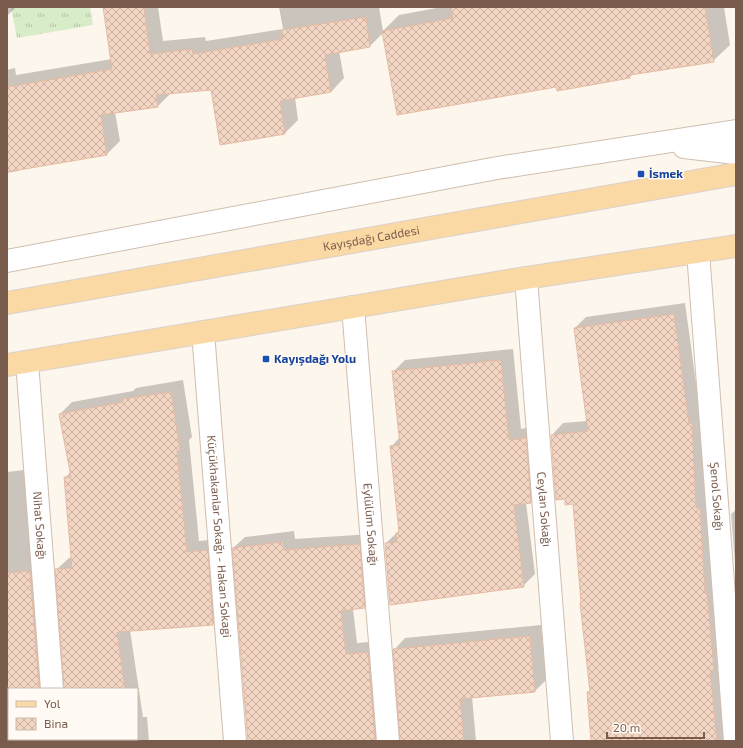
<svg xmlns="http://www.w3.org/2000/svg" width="743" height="748" font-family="'Exo 2',sans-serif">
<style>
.grass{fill:url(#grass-tufts)}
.shadow{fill:#0003}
.building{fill:url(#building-cross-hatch);stroke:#e6bba3}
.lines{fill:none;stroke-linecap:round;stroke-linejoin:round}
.minor-casing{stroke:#d1beb0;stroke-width:24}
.primary-casing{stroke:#dad1cd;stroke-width:24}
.minor{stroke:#fff;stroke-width:22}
.primary{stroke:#fbd9a5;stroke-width:22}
.transit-dot{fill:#1a4fb4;stroke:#fffaf3;stroke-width:1.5}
.labels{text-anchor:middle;stroke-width:3;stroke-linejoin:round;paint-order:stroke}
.transit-label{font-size:12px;font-weight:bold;fill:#164399;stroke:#fffaf3;text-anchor:start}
.street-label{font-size:12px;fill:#7a5c4d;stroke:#fffaf3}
</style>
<defs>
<pattern id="grass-tufts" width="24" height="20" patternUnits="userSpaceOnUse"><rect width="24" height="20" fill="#d8ecc9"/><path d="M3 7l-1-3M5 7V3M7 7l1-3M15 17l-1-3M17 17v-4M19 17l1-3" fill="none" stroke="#b4c2a5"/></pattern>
<pattern id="building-cross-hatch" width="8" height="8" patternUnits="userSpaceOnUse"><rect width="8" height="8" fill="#f3d5c3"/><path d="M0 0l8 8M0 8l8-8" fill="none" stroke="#cab0a1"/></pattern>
</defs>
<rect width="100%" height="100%" fill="#fdf6ec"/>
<!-- grass -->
<path class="grass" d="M 11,7 L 90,7 L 93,25 L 17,38 Z"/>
<!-- shadow -->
<path class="shadow" d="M 7,7 L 16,7 L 7,16 Z
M 104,7 L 158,7 L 163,41 L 205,37 L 206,41 L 283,29 L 279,7 L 379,7 L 383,31 L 399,15 L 442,7 L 724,7 L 730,45 L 713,61 L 633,74 L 630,77 L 557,86 L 383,33 L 370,46 L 339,51 L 344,78 L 331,92 L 295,98 L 298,120 L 285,133 L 221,144 L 212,89 L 171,93 L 158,106 L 115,112 L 120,141 L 107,154 L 21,168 L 18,171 L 7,173 L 7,70 L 15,68 L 16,75 L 112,59 Z
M 685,303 L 700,412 L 736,741 L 592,741 L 588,693 L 591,690 L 581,603 L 582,602 L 574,503 L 566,498 L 557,499 L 552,435 L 563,423 L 587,421 L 575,328 L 586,317 Z
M 513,349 L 521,429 L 537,426 L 542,490 L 530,502 L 526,503 L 535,574 L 523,586 L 390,604 L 386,543 L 400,530 L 391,447 L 400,437 L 393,372 L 405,360 Z
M 183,380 L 192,437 L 189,440 L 199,541 L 219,539 L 225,612 L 213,624 L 130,630 L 143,717 L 147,717 L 149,741 L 83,741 L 83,739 L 137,739 L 137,689 L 65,689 L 56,570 L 69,558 L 72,557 L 65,478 L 71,471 L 60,414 L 72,402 L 133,391 L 136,388 Z
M 24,470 L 59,688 L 63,689 L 9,689 L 9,739 L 23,739 L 24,741 L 7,741 L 7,472 Z
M 736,510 L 736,575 L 731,514 Z
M 294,531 L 295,539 L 371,534 L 376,596 L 364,607 L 353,609 L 357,643 L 379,641 L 393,741 L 249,741 L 233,548 L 245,537 Z
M 541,625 L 546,680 L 535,691 L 472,697 L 476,741 L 401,741 L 394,650 L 405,638 Z"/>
<!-- building -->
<path class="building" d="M 103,7 L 144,7 L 150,54 L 192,49 L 193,54 L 283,39 L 282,30 L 366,17 L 370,47 L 325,55 L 331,92 L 280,101 L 285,134 L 220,145 L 211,90 L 156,95 L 158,107 L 101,115 L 107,155 L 7,172 L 7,87 L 112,69 Z
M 451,7 L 705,7 L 714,62 L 630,75 L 630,78 L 557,91 L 556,87 L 397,115 L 382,31 L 453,18 Z
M 674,314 L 689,423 L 692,423 L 696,508 L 700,508 L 705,592 L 707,592 L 714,670 L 710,670 L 717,741 L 591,741 L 587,692 L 590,692 L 580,603 L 581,603 L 573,504 L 565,505 L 565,499 L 556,500 L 551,435 L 588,431 L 574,328 Z
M 501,360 L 509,440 L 526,438 L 531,503 L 514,505 L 524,587 L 390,605 L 385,543 L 397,542 L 396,533 L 399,532 L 390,446 L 400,445 L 392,371 Z
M 171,392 L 180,450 L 177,451 L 187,552 L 208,550 L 213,625 L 117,632 L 125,689 L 64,689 L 55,569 L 72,568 L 64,477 L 71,477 L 59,414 L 123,402 L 123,399 Z
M 283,542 L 284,550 L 360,544 L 365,608 L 341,611 L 346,654 L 368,652 L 375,741 L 248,741 L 232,548 Z
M 30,571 L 39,689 L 7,689 L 7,573 Z
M 530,636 L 535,692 L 460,699 L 464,741 L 400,741 L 393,649 Z"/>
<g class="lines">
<defs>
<g id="minor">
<path d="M 684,147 L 736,153"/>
<path id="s1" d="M 698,252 L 735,741"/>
<path d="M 7,261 L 497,168 L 736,131"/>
<path id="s2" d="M 526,278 L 562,741"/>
<path id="s3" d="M 353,307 L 388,741"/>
<path id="s4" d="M 203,332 L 235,741"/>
<path id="s5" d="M 27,362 L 52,689"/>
<path d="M 56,739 L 56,741"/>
</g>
<g id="primary">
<path id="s6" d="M 7,303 L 736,174"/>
<path d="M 7,365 L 526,278 L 736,246"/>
</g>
</defs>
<!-- minor casing -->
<use href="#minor" class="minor-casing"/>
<!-- primary casing -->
<use href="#primary" class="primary-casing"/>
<!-- minor -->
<use href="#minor" class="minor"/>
<!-- primary -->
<use href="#primary" class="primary"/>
</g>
<!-- markers -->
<g class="transit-dot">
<rect x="637" y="170" width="8" height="8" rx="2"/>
<rect x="262" y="355" width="8" height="8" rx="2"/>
</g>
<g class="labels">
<!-- transit labels -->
<g class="transit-label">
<text x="649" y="178">İsmek</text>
<text x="274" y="363">Kayışdağı Yolu</text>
</g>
<!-- street labels -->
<g class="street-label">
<text dy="4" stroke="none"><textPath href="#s6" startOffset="370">Kayışdağı Caddesi</textPath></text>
<text dy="4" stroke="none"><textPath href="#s1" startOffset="245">Şenol Sokağı</textPath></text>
<text dy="4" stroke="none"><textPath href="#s2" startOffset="232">Ceylan Sokağı</textPath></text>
<text dy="4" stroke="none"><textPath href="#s3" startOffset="218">Eylülüm Sokağı</textPath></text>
<text dy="4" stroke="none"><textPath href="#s5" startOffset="164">Nihat Sokağı</textPath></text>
<text dy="4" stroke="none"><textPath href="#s4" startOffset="205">Küçükhakanlar Sokağı - Hakan Sokagi</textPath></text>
</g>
</g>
<!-- border -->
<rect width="743" height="748" fill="none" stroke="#7a5c4d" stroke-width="16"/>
<!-- legend -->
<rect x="8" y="688" width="130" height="52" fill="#fffaf3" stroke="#cabbb1"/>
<rect x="16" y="701" width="20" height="6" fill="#fbd9a5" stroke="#cabbb1"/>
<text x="44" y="708" font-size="12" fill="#7a5c4d">Yol</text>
<rect x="16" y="718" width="20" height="12" fill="url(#building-cross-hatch)" stroke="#cabbb1"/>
<text x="44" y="728" font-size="12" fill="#7a5c4d">Bina</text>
<!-- scale -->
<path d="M607 732v6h97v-6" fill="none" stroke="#7a5c4d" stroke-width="2"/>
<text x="613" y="732" font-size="12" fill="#7a5c4d" stroke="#fffaf3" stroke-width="3" paint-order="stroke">20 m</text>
</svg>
